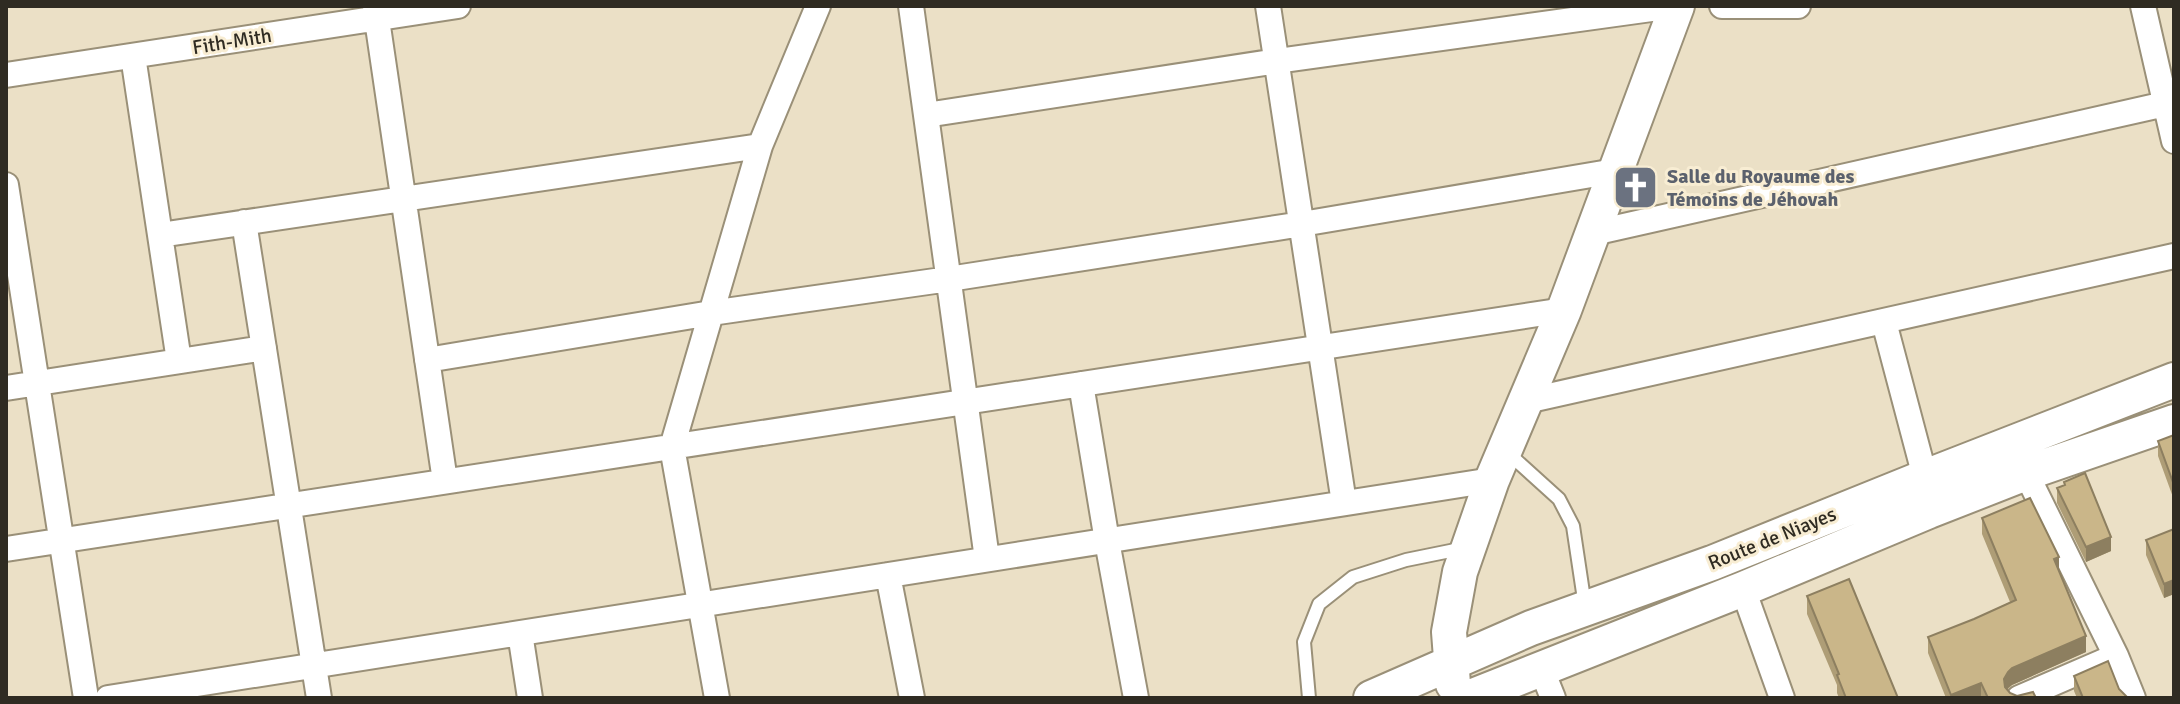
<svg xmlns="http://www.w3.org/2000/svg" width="2180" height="704" font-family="Signika,sans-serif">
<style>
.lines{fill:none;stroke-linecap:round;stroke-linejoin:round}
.lane-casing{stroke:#9a9078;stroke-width:16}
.street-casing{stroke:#9a9078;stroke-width:28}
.secondary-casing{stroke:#9a9078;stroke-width:38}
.lane{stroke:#fff;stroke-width:12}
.street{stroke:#fff;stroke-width:24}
.secondary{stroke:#fff;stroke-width:34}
.wall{fill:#ae9d76}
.shaded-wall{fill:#8d7f60}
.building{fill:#cab689;stroke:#8d7f60;stroke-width:2}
.labels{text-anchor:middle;stroke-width:6;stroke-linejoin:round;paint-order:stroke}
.street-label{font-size:20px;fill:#2f2b22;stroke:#f8edd3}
.worship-label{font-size:20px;font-weight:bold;fill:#5b616d;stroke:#f8edd3;text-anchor:start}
</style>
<rect width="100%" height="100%" fill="#ebe0c6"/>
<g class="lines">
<defs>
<path id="lane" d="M 1507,452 L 1559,499 L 1573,526 L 1585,606
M 1309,698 L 1304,642 L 1319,604 L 1353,577 L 1406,560 L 1465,548"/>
<path id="street" d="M 375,6 L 445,481
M 911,6 L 987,559
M 1268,6 L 1344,503
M 1722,6 L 1798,6
M 2143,6 L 2174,141
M 133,56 L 179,361
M 6,75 L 458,6
M 926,115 L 1277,61 L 1673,6
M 6,185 L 86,698
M 244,222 L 319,698
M 1593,233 L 2174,102
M 160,235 L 760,146
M 1884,322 L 1925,477
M 427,360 L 711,313 L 949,279 L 1302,224 L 1615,171
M 1081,384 L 1107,541 L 1136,698
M 6,388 L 264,348
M 1526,401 L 2174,256
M 2026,473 L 2116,656 L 2133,698
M 6,549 L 1564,310
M 888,575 L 912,698
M 1743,589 L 1782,698
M 520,633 L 530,698
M 1541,668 L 1553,698
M 108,698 L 1492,480
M 717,698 L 672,447 L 760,146 L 818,6
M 2019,698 L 2116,656"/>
<path id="secondary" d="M 1453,684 L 1449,632 L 1460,572 L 1492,480 L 1564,310 L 1677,6
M 1371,698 L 1531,628 L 1712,563 L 1925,477 L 2174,380
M 1468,698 L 1743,589 L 1929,511 L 2026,473 L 2174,422"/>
</defs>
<!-- lane casing -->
<use href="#lane" class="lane-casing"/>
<!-- street casing -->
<use href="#street" class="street-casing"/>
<!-- secondary casing -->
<use href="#secondary" class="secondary-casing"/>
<!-- lane -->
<use href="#lane" class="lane"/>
<!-- street -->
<use href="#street" class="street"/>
<!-- secondary -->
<use href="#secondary" class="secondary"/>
</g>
<!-- wall -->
<path class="wall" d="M 2174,435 L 2174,500 L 2158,456 L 2158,441 Z
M 2064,482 L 2111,551 L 2086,562 L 2057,503 L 2057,488 L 2064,485 Z
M 1982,518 L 2059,571 L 2086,652 L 2012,685 L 2007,690 L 2010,693 L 2017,696 L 2036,698 L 1946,698 L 1928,653 L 1928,637 L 1974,619 L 2010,602 L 1982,534 Z
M 2174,529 L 2174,594 L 2164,598 L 2146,555 L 2146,540 Z
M 1807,596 L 1898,698 L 1839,698 L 1837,693 L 1837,685 L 1807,614 Z
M 2074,676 L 2119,689 L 2128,698 L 2077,698 L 2074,691 Z"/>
<!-- shaded-wall -->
<path class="shaded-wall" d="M 2111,537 L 2111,551 L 2086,562 L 2086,547 Z
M 2059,557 L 2059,573 L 2054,559 Z
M 2174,580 L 2174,594 L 2164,598 L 2164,584 Z
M 2086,636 L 2086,652 L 2012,685 L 2008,688 L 2004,696 L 2004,679 L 2008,672 L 2012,668 Z
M 1981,683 L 1981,698 L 1951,698 L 1951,695 Z"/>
<!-- building -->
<path class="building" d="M 2174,435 L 2174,485 L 2158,441 Z
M 2085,473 L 2111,537 L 2086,547 L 2057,488 L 2065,485 L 2064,482 Z
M 2030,498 L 2059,557 L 2054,559 L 2086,636 L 2012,668 L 2008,672 L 2004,679 L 2005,687 L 2010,693 L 2017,696 L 2033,692 L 2036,698 L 1988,698 L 1981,683 L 1951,695 L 1928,637 L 1974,619 L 2016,600 L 1982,518 Z
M 2174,529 L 2174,580 L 2164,584 L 2146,540 Z
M 1849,579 L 1898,698 L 1846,698 L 1837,675 L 1839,674 L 1807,596 Z
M 2108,661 L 2119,689 L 2128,698 L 2083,698 L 2074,676 Z"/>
<!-- icons -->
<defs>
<symbol id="church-square" viewBox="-11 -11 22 22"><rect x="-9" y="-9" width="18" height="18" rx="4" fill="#6b7280" stroke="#f8edd3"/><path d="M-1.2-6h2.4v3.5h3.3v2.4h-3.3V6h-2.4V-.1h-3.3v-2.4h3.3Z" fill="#fff"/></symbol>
</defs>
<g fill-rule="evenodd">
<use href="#church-square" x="1610" y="162" width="51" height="51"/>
</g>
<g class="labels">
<!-- street labels -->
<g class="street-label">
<text transform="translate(232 41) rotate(-9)" y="7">Fith-Mith</text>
<text transform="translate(1772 538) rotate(-22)" y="7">Route de Niayes</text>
</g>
<!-- worship labels -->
<g class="worship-label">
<text x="1667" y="183">Salle du Royaume des<tspan x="1667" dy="23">Témoins de Jéhovah</tspan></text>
</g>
</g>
<!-- border -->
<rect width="2180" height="704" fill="none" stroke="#2f2b22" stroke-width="16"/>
</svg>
